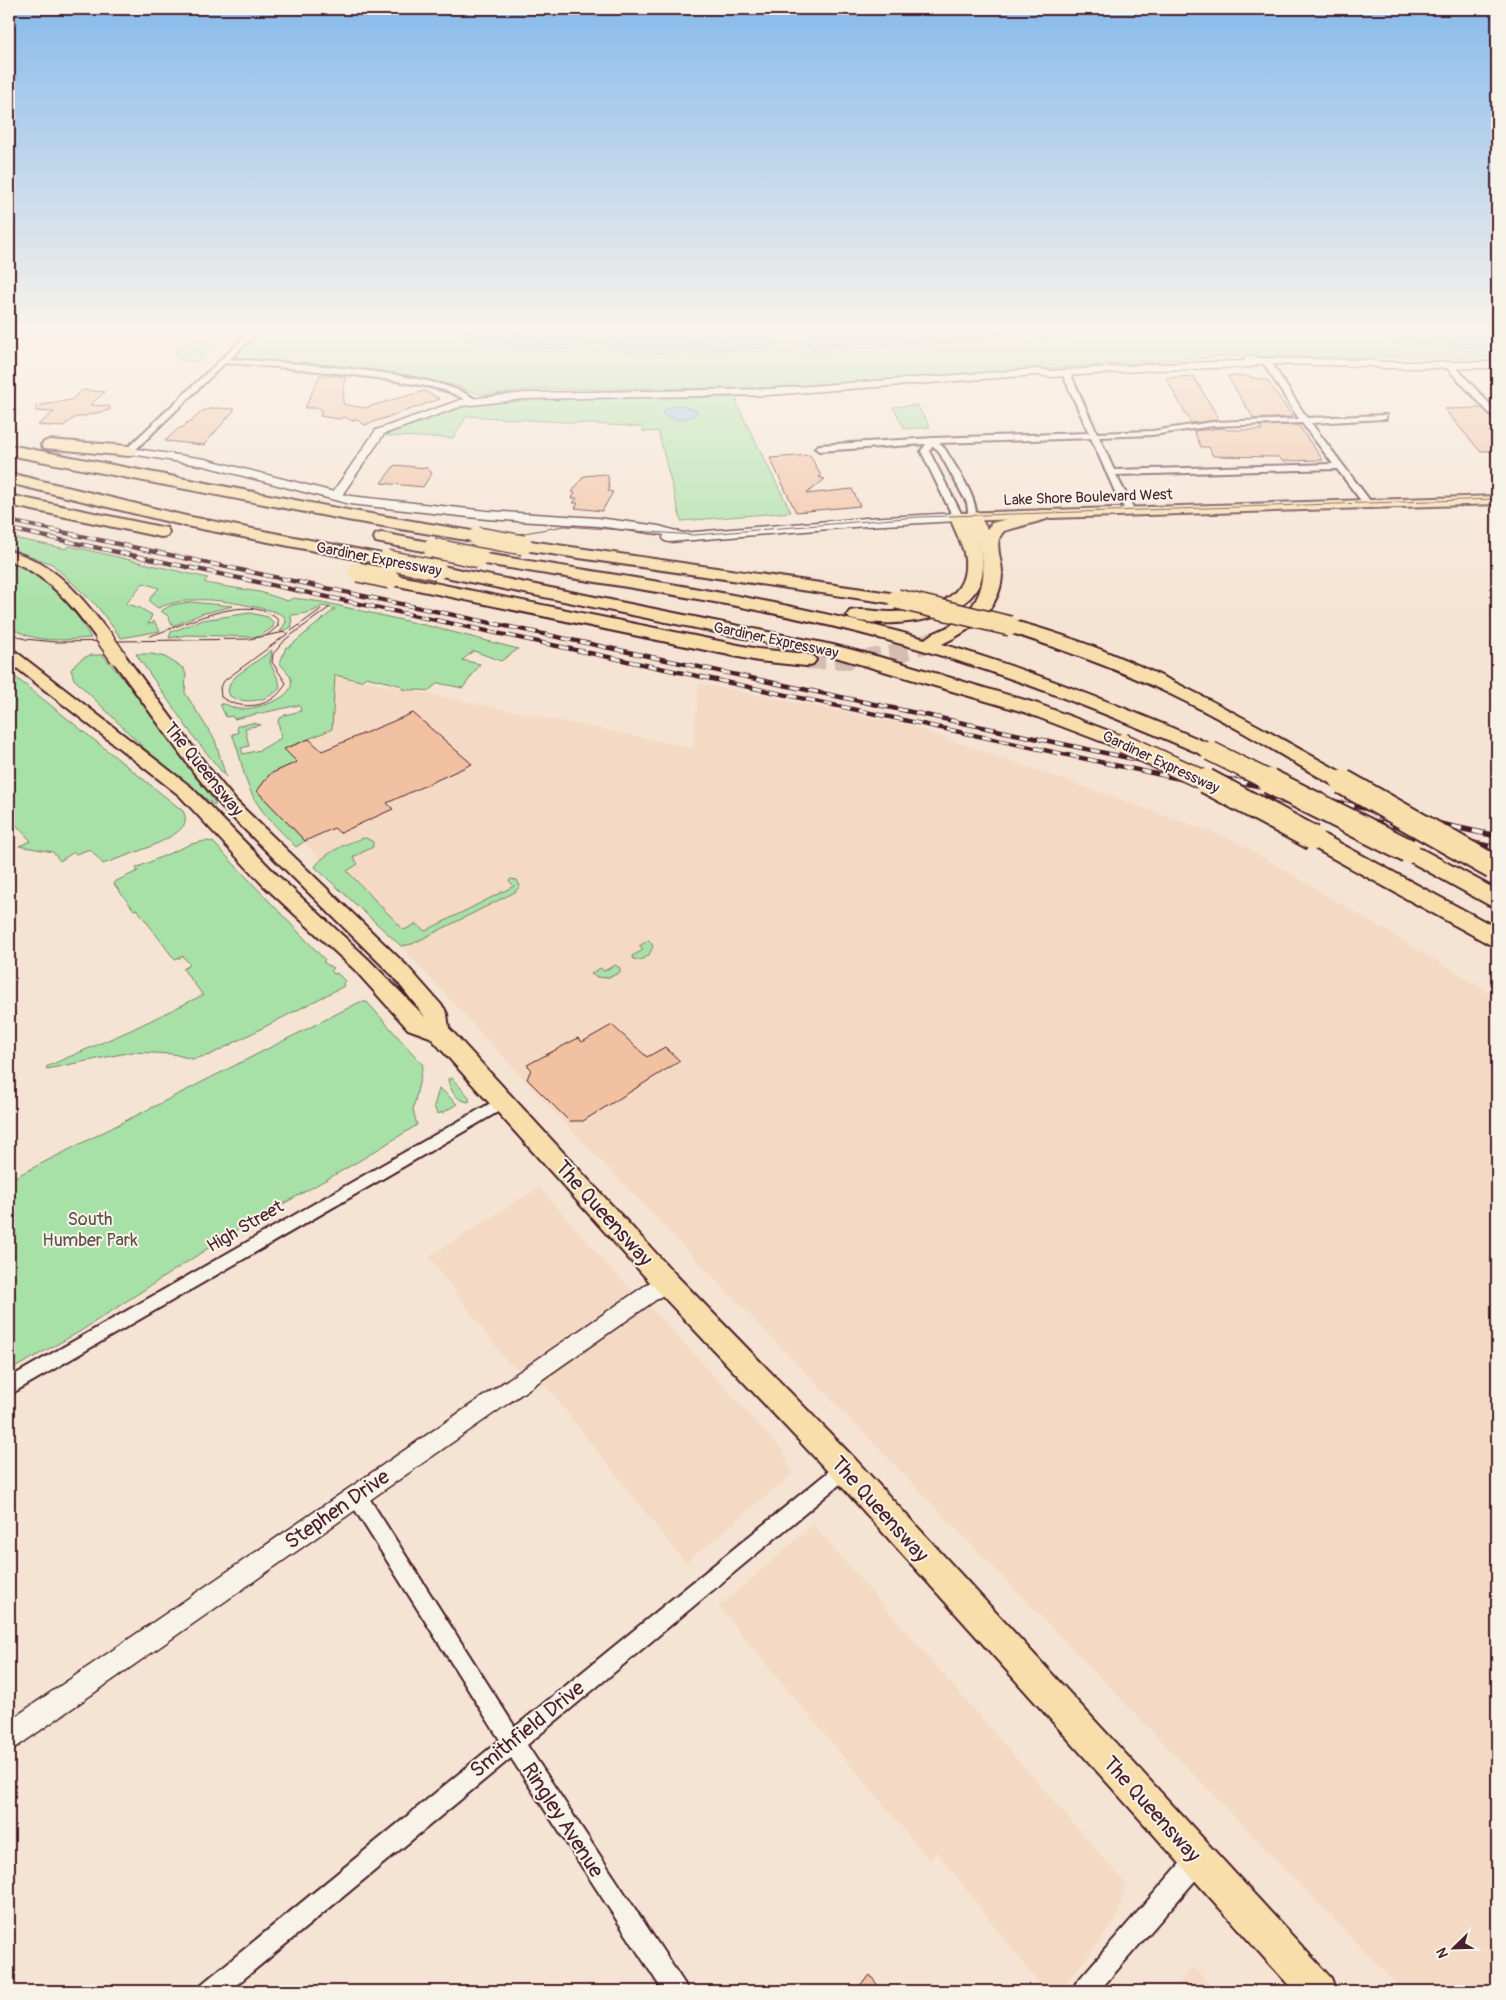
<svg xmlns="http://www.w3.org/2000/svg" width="1506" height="2000" font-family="Pangolin,sans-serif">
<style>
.built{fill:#f4dac4}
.green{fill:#a7e1a7;stroke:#788069}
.water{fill:#96c4f1;stroke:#7882a2}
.pier{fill:#f5e4d3}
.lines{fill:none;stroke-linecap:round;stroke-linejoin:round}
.shore{stroke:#68617a;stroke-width:1}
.building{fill:#f1c1a1;stroke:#4a1f2b}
.motorway-tunnel{stroke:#d3bdb1;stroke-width:19;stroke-dasharray:19 9;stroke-linecap:butt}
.minor-casing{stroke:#4a1f2b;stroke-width:4}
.tertiary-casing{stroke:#4a1f2b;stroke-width:3}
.secondary-casing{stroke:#4a1f2b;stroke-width:3}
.primary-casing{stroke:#4a1f2b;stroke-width:4}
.motorway-casing{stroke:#4a1f2b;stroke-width:4}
.minor{fill:#f7f3e8;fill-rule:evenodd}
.tertiary{fill:#f7f3e8;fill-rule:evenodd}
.secondary{fill:#f7f3e8;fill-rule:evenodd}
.primary{fill:#f8deab;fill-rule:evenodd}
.motorway{fill:#f8deab;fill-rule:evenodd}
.tram{stroke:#4a1f2b;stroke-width:1}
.rail-far2-casing{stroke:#4a1f2b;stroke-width:4}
.rail-far1-casing{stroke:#4a1f2b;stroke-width:4.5}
.rail-casing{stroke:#4a1f2b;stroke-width:5.5}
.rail-far2{stroke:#f7f3e8;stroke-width:2.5;stroke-dasharray:7;stroke-linecap:butt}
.rail-far1{stroke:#f7f3e8;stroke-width:3;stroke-dasharray:9;stroke-linecap:butt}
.rail{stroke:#f7f3e8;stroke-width:4;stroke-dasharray:11;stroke-linecap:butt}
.primary-bridge-casing{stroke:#4a1f2b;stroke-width:19;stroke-linecap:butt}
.motorway-bridge-far1-casing{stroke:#4a1f2b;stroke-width:22;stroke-linecap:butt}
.motorway-bridge-casing{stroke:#4a1f2b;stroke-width:28;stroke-linecap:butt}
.primary-bridge{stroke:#f8deab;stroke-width:16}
.motorway-bridge-far1{stroke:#f8deab;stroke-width:19}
.motorway-bridge{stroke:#f8deab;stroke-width:24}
.labels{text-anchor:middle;stroke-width:4;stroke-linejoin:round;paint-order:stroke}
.far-street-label{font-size:15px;fill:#4a1f2b;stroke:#f7f3e8}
.street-label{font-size:18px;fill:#4a1f2b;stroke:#f7f3e8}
.park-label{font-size:18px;fill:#61504a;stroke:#f7f3e8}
.near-street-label{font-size:21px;fill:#4a1f2b;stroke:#f7f3e8}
</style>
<rect width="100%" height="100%" fill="#f5e4d3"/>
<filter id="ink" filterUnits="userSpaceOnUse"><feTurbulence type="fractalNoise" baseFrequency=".02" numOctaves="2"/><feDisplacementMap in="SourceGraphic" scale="10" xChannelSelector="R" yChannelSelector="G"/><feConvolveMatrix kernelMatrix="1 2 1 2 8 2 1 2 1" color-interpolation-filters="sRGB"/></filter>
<g filter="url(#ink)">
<!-- built -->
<path class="built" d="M 335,675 L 693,748 L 699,683 L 912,726 L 1234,840 L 1497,997 L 1497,1991 L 1403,1991 L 572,1131 L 257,791 L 270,774 L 297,762 L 284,749 L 305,740 Z
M 539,1187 L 615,1273 L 659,1316 L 783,1451 L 793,1474 L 685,1563 L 547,1387 L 508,1363 L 429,1257 Z
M 813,1525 L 1126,1884 L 1116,1920 L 1060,1991 L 1045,1991 L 937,1852 L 930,1861 L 719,1607 Z
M 1193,1966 L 1216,1991 L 1173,1991 Z"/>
<!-- green -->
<path class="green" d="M 260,332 L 409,332 L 438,334 L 465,332 L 463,334 L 488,345 L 562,349 L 581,348 L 591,339 L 589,338 L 592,335 L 614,337 L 612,339 L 614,349 C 664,356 717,353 767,347 L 777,345 L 777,338 L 801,335 L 804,350 L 916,347 L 1020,337 L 1071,337 L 1076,335 L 1114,332 L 1366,332 L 1406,344 L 1497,348 L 1497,357 L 1228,356 L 766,388 L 535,389 L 483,395 L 453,385 L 342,368 L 244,361 L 236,358 L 236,355 Z
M 195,339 L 218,340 L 199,362 L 177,360 L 181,356 L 174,352 L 186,348 Z
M 737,397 L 737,405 L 791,512 L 681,521 L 658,431 L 644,432 L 642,427 L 467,416 L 453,438 L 386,436 L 388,433 L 461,406 L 504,401 L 537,398 Z
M 917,405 L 930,427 L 905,429 L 893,407 Z
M 9,537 L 67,549 L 69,546 L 83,549 L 208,578 L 204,582 L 210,584 L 260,592 L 288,601 L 293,598 L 322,602 L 437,628 L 518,649 L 501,661 L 474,651 L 462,660 L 480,664 L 463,688 L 438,683 L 428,691 C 419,689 411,691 402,689 L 403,686 L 366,677 L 361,681 L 335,675 L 332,729 L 285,749 L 297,762 L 270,774 L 257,791 L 305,841 L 296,847 C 279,829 259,812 250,790 C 242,772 240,752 232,734 L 238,733 L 237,726 L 253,723 L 261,725 L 245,728 L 249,746 L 241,748 L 243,754 L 260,750 L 281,738 L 278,720 L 285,715 L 301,711 L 299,705 L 234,719 L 232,716 L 226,717 L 220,704 C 226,703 232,708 238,709 C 252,710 297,700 291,679 C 290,674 283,668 280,663 L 286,647 L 289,647 L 335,609 L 322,606 C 313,613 303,614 291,615 L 292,627 L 280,632 L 286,622 L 284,616 C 272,609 259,608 246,605 C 215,599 187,596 158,608 L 150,602 L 150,598 L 159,588 L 143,583 L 126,604 L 138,607 L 152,615 L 148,624 L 153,623 L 154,621 L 160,631 L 121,638 L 97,606 L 52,564 L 9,548 Z
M 9,561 C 53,581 67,597 91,638 C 62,640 34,644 9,626 Z
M 190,602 L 233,606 L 201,614 L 173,626 L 168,616 L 161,611 L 172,605 Z
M 250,613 L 268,617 L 274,623 L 273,627 L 259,637 L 187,635 L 169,638 L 171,632 L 202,620 Z
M 272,650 L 270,663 L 279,681 L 280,688 C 268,701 246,705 230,696 L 228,691 L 230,683 L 236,676 Z
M 136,654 L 152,654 L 165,657 L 183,668 L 186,674 L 185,693 L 215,740 L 226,777 L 193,736 Z
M 91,655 L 103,655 L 130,687 L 216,804 L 214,805 L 145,749 L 74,679 L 71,670 C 76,662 82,658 91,655 Z
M 9,672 L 183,811 C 185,815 186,818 185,823 C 177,841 121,857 103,864 L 90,849 L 76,854 L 74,852 L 60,861 L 53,852 L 19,846 L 31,841 L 9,817 Z
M 366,838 L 373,842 L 373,847 L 353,857 L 358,864 L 347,871 L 404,930 L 416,924 L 425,931 L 514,886 L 509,881 L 511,879 L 517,880 L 520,886 L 515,892 L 412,944 L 401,946 L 315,867 C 321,855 353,839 366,838 Z
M 205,841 L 213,842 L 325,960 L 323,962 L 333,968 L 331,970 L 334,974 L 337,973 L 345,981 L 343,984 L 344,986 L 210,1055 L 192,1059 L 173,1054 L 132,1052 L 47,1069 L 46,1067 L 131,1030 L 203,995 L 183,969 L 190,965 L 183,956 L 175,960 L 137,909 L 134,910 L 114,884 L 116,881 L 138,871 L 136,868 L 191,844 Z
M 649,940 L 653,946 L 649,955 L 641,960 L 633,959 L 632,956 L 643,950 L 639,946 Z
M 615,965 L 620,968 L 620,972 C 612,978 599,980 591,974 L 600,968 L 604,971 Z
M 360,1002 L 367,1002 L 423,1065 L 413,1110 L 417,1125 L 359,1161 L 230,1234 L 79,1332 L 9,1371 L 9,1180 Z
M 452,1078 L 469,1097 L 469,1102 C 457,1101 450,1091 448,1079 Z
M 439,1089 L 443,1091 L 457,1104 L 444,1112 L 437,1114 L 434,1106 Z"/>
<!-- water -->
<path class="water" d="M 465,332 L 1129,332 L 1092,333 L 1071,337 L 1020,337 L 916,347 L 804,350 L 797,340 L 802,339 L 801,335 C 793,335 785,334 778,338 L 787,340 L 788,342 C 759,351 627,361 604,344 L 614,337 L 592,335 L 589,338 L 596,341 L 581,348 L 562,349 L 488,345 L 470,341 L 463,334 Z
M 1366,332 L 1497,332 L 1497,348 L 1406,344 Z
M 674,406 L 684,406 L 697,411 L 695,415 L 680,420 L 664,416 L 663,412 L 667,408 Z"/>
<!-- pier -->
<path class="pier" d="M 783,335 L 805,335 L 806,337 L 797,340 L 804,350 L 916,347 L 1034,337 L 1033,339 L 916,349 L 804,352 L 799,349 L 795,340 L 796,337 L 788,337 L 790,342 L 789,344 L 787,340 L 777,338 L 777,337 Z"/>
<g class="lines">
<!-- shore -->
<path class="shore" d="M 468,332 C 496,346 552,347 583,342 L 587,332
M 481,332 L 562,338 L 577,337 L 580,332
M 615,332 L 618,335 L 617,342 L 619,344 C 669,350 717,348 767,342 L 772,341 L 776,332
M 623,332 L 627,339 L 696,342 L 765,336 L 767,332
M 632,332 L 717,332
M 808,332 L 810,337 L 808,343 L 811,345 L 916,342 L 1019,332
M 815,332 L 819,338 L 950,332
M 1381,332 L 1424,341 L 1497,343
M 1402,332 L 1497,337"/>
</g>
<!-- building -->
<path class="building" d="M 320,375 L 346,377 L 344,382 L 343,404 L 364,408 L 424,391 L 440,399 L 365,425 L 356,419 L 352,421 L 345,417 L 338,419 L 320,416 L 322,410 L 319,410 L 320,408 L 305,408 Z
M 1193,376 L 1215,412 L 1219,420 L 1191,423 L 1166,378 Z
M 1227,376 L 1244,376 L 1267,380 L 1293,417 L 1254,419 Z
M 83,390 L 105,392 L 90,405 L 109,406 L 110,410 L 74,418 L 62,427 L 38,425 L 54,412 L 36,411 L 36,406 L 71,400 Z
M 215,408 L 235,409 L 204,445 L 165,441 L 179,428 L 182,428 L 188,422 L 191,422 L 202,411 Z
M 1482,408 L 1493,419 L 1497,420 L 1497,451 L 1480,451 L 1444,409 Z
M 1298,425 L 1323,460 L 1282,461 L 1279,457 L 1213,456 L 1209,447 L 1201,447 L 1194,431 L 1224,428 L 1226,430 L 1262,430 L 1259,426 Z
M 810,455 L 821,476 L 819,477 L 825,479 L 806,494 L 852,489 L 860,506 L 796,512 L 770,458 Z
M 395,465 L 427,468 L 432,473 L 423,487 L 381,483 Z
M 604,474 L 608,476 L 609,489 L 608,491 L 613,492 L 602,511 L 575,508 L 578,503 L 573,503 L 577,498 L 572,498 L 575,493 L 572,492 L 584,476 Z
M 413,713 L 472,764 L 387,803 L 393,809 L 340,833 L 334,828 L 305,841 L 257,791 L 270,774 L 297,762 L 284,749 L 309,739 L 322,751 Z
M 612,1025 L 647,1057 L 665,1047 L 680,1061 L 583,1121 L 569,1121 L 527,1079 L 531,1069 L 527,1065 L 578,1038 L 582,1042 Z
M 870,1975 L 882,1991 L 854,1991 Z"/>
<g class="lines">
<!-- motorway-tunnel -->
<path class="motorway-tunnel" d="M 806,660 L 868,659 L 896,654 L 933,641"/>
<defs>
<path id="minor" d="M 250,332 L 258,332 L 230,359 C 276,362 448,371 477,401 L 470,403 C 448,387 423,386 397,381 C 340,372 283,367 225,363 L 132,453 L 126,453 L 126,449 Z
M 1263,359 L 1269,359 L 1307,418 L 1386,415 L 1386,419 L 1383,419 L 1311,423 L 1371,502 L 1371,506 L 1365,506 L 1337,469 L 1116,475 L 1135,511 L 1130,514 L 1127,513 L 1116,494 L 1091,438 L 939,443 L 945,449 C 954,465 981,501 975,519 L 969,519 L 967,503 L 938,450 L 933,446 L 929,451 L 963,517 L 958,520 L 953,517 L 921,451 L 926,444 L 819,451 L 815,448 L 819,445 L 932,438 L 1089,433 L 1062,373 L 1066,371 L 1070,373 L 1097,433 L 1152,431 L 1213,422 L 1299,419 L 1262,361 ZM 1302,423 L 1333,464 L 1114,470 L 1099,437 L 1152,435 L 1213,426 Z
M 1446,363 L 1452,363 L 1497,412 L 1497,418 L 1494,418 L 1446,367 Z
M 503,1096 L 508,1098 L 510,1102 L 508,1106 L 9,1395 L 9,1378 Z
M 845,1460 L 851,1463 L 854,1469 L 851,1475 L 527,1745 L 684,1983 L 688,1991 L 663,1991 L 511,1758 L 229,1991 L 199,1991 L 203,1983 L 500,1740 L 350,1502 L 348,1496 L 350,1490 L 357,1487 L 364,1490 L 515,1727 L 839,1463 Z
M 1198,1849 L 1206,1852 L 1209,1860 L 1206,1868 L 1099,1991 L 1072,1991 L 1076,1983 L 1190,1852 Z"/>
<path id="tertiary" d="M 1248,356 L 1259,358 L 1369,360 L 1384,362 L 1497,362 L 1497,368 L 1384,368 L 1369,366 L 1260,364 L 1251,367 L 1154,370 L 1051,377 L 1037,375 L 768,395 L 524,399 L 462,406 L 384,434 L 340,498 L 332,498 L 330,496 L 376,430 L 460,400 L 524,393 L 768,389 L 1037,369 L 1051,371 L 1154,364 L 1246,361 L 1243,359 Z
M 666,1273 L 673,1276 L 676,1282 L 673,1288 L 18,1746 L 9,1750 L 9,1721 L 659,1276 Z"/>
<path id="secondary" d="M 129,448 L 205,459 L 350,496 L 487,511 L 598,518 L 659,526 L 683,533 L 866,518 L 958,513 L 964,517 L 958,521 L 866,526 L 669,542 L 665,541 L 663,538 L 664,535 L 658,534 L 598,526 L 487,519 L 350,504 L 205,466 L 125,453 L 123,451 Z"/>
<path id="primary" d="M 1497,496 L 1497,504 L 958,521 L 951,517 L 958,513 Z
M 9,551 C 55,562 82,597 109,633 L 111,636 L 109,639 L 97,639 C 72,605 49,576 9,560 Z
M 9,649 L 15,651 L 191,787 L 277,875 L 368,959 L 426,1018 L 392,975 L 224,809 L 195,774 L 110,657 L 112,654 L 124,654 L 207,766 L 236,801 L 406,965 L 444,1008 L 447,1014 L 449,1028 L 675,1274 L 855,1459 L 1331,1978 L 1336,1991 L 1294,1991 L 835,1479 L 657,1290 L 430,1037 L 408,1029 L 354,969 L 263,885 L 179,795 L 9,662 Z"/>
<path id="motorway" d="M 49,440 L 129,446 L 134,448 L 137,451 L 134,454 L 129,456 L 44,448 L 41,445 L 44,442 Z
M 9,445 L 347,510 L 478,532 L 484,533 L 486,537 L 484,541 L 478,542 L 347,520 L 9,455 Z
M 9,473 L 186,516 L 387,555 L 393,556 L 396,560 L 393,564 L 387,565 L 186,526 L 9,483 Z
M 9,495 L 161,527 L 167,528 L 169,532 L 167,536 L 161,537 L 9,505 Z
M 1041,510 L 1047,511 L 1049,515 L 1047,519 L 1004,531 C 993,542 1001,557 1002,571 C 1003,607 972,630 942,644 C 1036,672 1127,708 1217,747 L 1220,751 L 1217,755 L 1210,757 L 1203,755 C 1100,711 996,669 887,640 C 754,604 615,586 479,563 L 473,562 L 470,558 L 473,554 L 479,553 C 628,577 779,598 925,639 C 933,632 944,630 953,624 C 983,605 991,570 976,539 C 1011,617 901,632 850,619 L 847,615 L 850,611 C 863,608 878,612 892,612 C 929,611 973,600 964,553 C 961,541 954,529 950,517 L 952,513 L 964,513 L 966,517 L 973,514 L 979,515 L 987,529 L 992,523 Z
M 382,533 L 439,544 L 442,548 L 439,552 L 433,553 L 376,542 L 374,538 L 376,534 Z
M 523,540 L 897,594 L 903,595 L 906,599 L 903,603 L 897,604 L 517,549 L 514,545 L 517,541 Z
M 437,565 L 833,645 L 891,660 L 1038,704 L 1130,739 L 1133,743 L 1130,747 L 1123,749 L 1116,747 L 1024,712 L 832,656 L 431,574 L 428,570 L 431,566 Z
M 390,574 L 758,649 L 806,654 L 813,656 L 816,660 L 813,664 L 806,666 L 758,661 L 384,583 L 381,579 L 384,575 Z
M 1010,620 C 1133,651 1241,717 1350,777 L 1354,782 L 1350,787 L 1343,788 L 1336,787 C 1281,755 1227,721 1170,694 C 1116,668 1060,649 1003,630 L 1001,626 L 1003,622 Z
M 1313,831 L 1321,833 L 1497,928 L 1497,946 L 1489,944 L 1305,843 L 1302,838 L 1305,833 Z
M 1408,844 L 1416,846 L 1497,890 L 1497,908 L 1489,905 L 1400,856 L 1397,851 L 1400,846 Z"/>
</defs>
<!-- minor casing -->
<use href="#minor" class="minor-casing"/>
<!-- tertiary casing -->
<use href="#tertiary" class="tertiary-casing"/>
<!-- secondary casing -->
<use href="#secondary" class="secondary-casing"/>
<!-- primary casing -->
<use href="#primary" class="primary-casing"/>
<!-- motorway casing -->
<use href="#motorway" class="motorway-casing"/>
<!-- minor -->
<use href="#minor" class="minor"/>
<!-- tertiary -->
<use href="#tertiary" class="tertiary"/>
<!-- secondary -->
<use href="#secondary" class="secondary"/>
<!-- primary -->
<use href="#primary" class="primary"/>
<!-- motorway -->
<use href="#motorway" class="motorway"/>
<!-- tram -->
<path class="tram" d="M 508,536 L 564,526 L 694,535 L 918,517 L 1497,499
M 321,609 L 225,680 L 220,687 L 221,697 C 242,712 274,708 286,683 L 272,662 L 273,654 L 286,639 L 330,607
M 9,632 L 25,639 L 55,642 L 249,639 L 285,632
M 150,636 C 183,626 248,590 278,620 L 278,626 L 266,636"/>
<defs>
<path id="rail-far2" d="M 9,521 L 58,531
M 9,529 L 20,531"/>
<path id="rail-far1" d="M 14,530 L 1194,782
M 52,530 L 1242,782"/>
<path id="rail" d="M 1188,781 L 1497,848
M 1236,781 L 1497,836"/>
</defs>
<!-- rail-far2 casing -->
<use href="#rail-far2" class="rail-far2-casing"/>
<!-- rail-far1 casing -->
<use href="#rail-far1" class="rail-far1-casing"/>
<!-- rail casing -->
<use href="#rail" class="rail-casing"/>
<!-- rail-far2 -->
<use href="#rail-far2" class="rail-far2"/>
<!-- rail-far1 -->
<use href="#rail-far1" class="rail-far1"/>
<!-- rail -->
<use href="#rail" class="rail"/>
<defs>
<path id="primary-bridge" d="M 103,636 L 118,657"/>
<path id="motorway-bridge-far1" d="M 478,537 L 523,545
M 433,548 L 479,558
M 387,560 L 437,570
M 358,572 L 390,579
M 897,599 L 1010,626
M 1123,743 L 1208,782
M 1210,751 L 1272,782"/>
<path id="motorway-bridge" d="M 1206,781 L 1313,838
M 1269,781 L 1408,851
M 1343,782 L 1493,867"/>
</defs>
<!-- primary-bridge casing -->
<use href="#primary-bridge" class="primary-bridge-casing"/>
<!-- motorway-bridge-far1 casing -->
<use href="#motorway-bridge-far1" class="motorway-bridge-far1-casing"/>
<!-- motorway-bridge casing -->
<use href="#motorway-bridge" class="motorway-bridge-casing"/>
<!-- primary-bridge -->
<use href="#primary-bridge" class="primary-bridge"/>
<!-- motorway-bridge-far1 -->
<use href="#motorway-bridge-far1" class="motorway-bridge-far1"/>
<!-- motorway-bridge -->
<use href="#motorway-bridge" class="motorway-bridge"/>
</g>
</g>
<!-- sky -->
<linearGradient id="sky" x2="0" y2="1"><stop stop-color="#87baec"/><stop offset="0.54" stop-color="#faf3eb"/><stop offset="1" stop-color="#faf3eb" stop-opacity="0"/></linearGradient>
<rect width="1506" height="612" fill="url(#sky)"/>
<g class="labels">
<!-- far-street labels -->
<g class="far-street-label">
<text transform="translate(1088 497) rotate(-2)" y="5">Lake Shore Boulevard West</text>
<text transform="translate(379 559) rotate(11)" y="5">Gardiner Expressway</text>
<text transform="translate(776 640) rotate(12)" y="5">Gardiner Expressway</text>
<text transform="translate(1161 762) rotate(25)" y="5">Gardiner Expressway</text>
</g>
<!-- street labels -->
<g class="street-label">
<text transform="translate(204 769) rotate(51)" y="6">The Queensway</text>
<text transform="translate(245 1226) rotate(-30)" y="6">High Street</text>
</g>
<!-- park labels -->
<g class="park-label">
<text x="90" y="1225">South<tspan x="90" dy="21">Humber Park</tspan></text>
</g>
<!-- near-street labels -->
<g class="near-street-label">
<text transform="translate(604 1213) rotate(48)" y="7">The Queensway</text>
<text transform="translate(337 1509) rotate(-35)" y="7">Stephen Drive</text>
<text transform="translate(880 1509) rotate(48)" y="7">The Queensway</text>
<text transform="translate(527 1729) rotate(-39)" y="7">Smithfield Drive</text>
<text transform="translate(1152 1809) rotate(48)" y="7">The Queensway</text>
<text transform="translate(563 1820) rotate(57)" y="7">Ringley Avenue</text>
</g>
</g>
<!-- margin -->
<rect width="1506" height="2000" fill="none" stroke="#f7f3e8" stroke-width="30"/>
<rect x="15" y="15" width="1476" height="1970" fill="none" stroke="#4a1f2b" stroke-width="2" filter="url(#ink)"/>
<!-- north arrow -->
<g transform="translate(1454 1948) rotate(247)" stroke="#f7f3e8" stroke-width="4" paint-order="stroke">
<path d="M0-4L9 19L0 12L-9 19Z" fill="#4a1f2b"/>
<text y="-8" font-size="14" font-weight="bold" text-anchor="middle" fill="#4a1f2b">N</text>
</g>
</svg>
